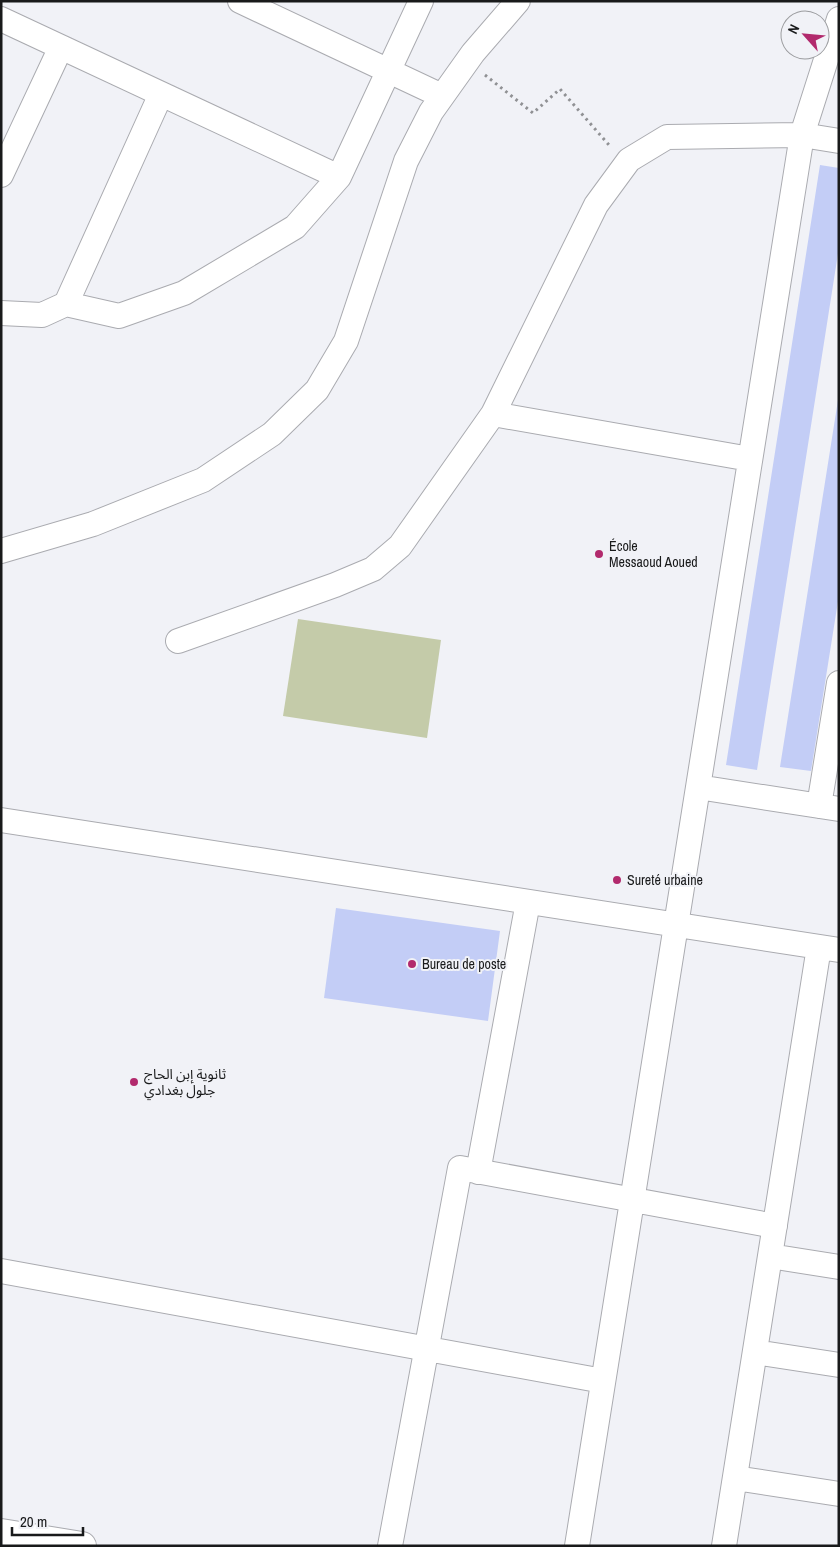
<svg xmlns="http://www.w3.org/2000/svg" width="840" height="1547" font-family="'Archivo Narrow','Noto Sans Arabic',sans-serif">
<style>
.green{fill:#c4cba9}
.building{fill:#c3cdf6}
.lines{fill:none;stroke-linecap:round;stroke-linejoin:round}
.minor-casing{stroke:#aaabb0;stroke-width:26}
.major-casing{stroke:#aaabb0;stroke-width:30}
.path{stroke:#909194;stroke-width:3;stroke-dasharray:2.5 4;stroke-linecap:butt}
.minor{stroke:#fff;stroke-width:24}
.major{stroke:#fff;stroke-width:28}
.poi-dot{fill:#b22a6d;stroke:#f1f2f7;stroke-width:2}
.labels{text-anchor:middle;stroke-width:4;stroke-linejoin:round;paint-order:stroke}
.poi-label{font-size:14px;fill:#191a1b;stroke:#f1f2f7;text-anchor:start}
</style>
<rect width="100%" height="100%" fill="#f1f2f7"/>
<!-- green -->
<path class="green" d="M 298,619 L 441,640 L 427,738 L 283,716 Z"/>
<!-- building -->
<path class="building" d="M 820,165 L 839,168 L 839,247 L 757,770 L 726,765 Z
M 838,400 L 839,595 L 811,771 L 780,767 Z
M 336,908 L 500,931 L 488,1021 L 324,998 Z"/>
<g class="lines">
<defs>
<path id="minor" d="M 240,1 L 442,96
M 1,19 L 339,177
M 1,175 L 61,47
M 66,304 L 119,316 L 184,293 L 295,227 L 339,177 L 421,1
M 1,313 L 42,315 L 66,304 L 161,94
M 493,414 L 750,459
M 1,551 L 93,524 L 203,480 L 272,434 L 317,390 L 346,341 L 406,161 L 431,112 L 473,53 L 518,1
M 178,641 L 335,585 L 373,569 L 400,546 L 493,414 L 596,205 L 629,160 L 667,137 L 802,135 L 839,141
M 698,787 L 839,809
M 819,806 L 839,683
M 1,820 L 839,950
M 478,1172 L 528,902
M 770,1256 L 839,1267
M 1,1271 L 603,1381
M 755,1352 L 839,1365
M 735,1478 L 839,1494
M 390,1546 L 460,1168 L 775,1226
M 577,1546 L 802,135 L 839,19
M 724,1546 L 819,947"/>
<path id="major" d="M 1,1533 L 82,1546"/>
</defs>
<!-- minor casing -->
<use href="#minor" class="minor-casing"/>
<!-- major casing -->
<use href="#major" class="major-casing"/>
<!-- path -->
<path class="path" d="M 485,75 L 533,113 L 560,89 L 609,145"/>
<!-- minor -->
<use href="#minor" class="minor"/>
<!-- major -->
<use href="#major" class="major"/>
</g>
<!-- markers -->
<g class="poi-dot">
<circle cx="599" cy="554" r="5"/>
<circle cx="617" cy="880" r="5"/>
<circle cx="412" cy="964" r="5"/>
<circle cx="134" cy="1082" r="5"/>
</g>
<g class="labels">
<!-- poi labels -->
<g class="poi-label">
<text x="609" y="551">École<tspan x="609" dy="16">Messaoud Aoued</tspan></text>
<text x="627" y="885">Sureté urbaine</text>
<text x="422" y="969">Bureau de poste</text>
<text x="144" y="1079">ثانوية إبن الحاج<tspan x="144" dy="16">جلول بغدادي</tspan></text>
</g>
</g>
<!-- border -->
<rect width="840" height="1547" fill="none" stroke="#191a1b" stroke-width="5"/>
<!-- north arrow -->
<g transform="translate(805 35) rotate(297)"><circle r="24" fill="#f1f2f7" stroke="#9b9c9f"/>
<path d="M0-4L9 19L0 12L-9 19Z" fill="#b22a6d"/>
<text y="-8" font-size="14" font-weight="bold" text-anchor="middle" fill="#191a1b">N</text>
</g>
<!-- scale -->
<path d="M12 1527v8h71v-8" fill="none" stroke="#191a1b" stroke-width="2.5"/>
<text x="20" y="1527" font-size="15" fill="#191a1b" stroke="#f1f2f7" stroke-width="4" paint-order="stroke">20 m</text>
</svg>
